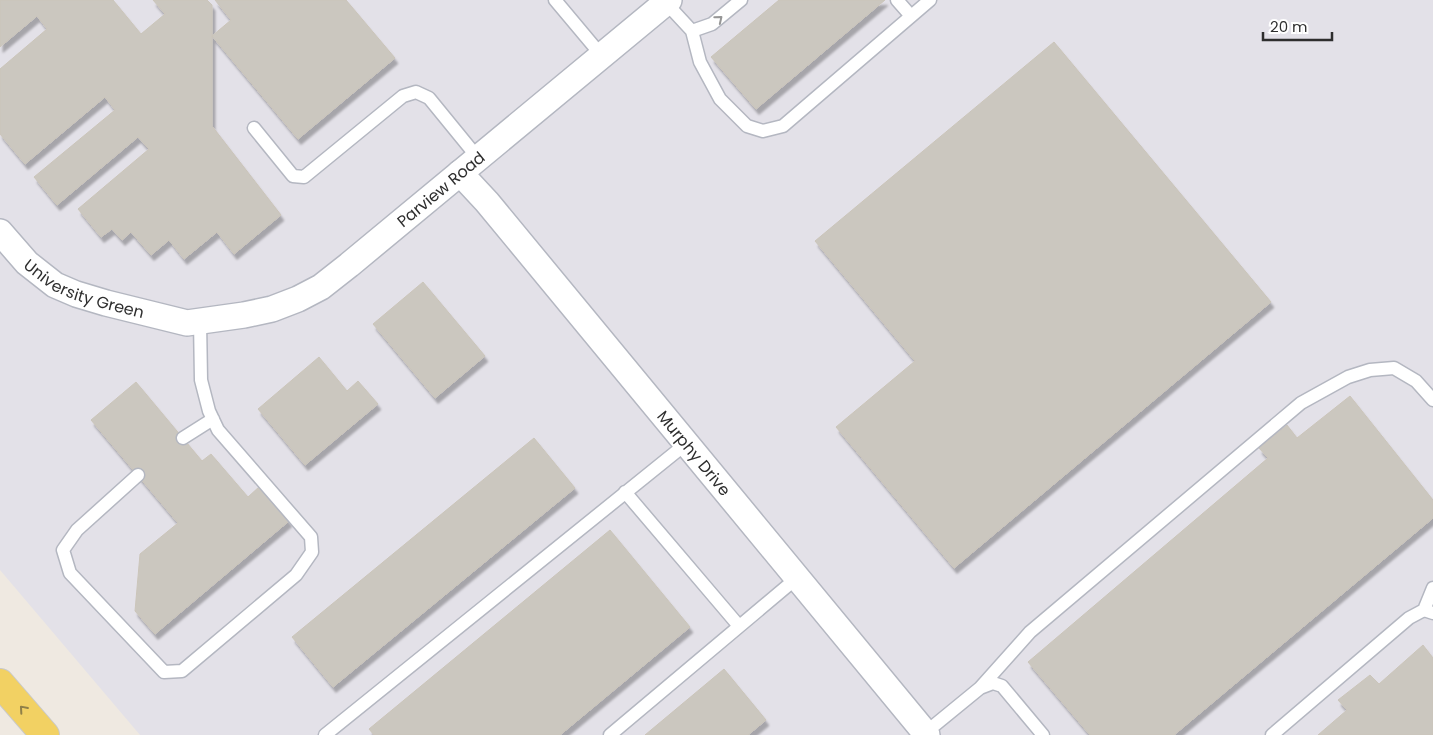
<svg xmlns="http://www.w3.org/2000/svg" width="1433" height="735" font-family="Poppins,sans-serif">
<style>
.industrial{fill:#e3e1e8}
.building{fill:#cbc7bf;stroke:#cbc5ba;filter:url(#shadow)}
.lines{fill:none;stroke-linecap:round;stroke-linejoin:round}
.lane-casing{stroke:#b4b7c1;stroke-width:15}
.street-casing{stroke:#b4b7c1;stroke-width:28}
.primary-casing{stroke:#c9c9c9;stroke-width:30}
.lane{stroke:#fff;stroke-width:12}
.street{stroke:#fff;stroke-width:25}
.primary{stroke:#f2d163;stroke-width:28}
.oneway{stroke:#969696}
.oneway2{stroke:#908048}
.labels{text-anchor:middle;stroke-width:4.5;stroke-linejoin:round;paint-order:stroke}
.street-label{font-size:16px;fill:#2e2e2e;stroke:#fff}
</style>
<defs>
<filter id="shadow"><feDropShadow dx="3" dy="5.5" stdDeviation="1" flood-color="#0004"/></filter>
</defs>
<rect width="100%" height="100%" fill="#efe9e1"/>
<!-- industrial -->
<path class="industrial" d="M 0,0 L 1433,0 L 1433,735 L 140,735 L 0,570 Z"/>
<!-- building -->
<path class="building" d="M 0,0 L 113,0 L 141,34 L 165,14 L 153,0 L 207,0 L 212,5 L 212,126 L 281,215 L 234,254 L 217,232 L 184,259 L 169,240 L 151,255 L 131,232 L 122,240 L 112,229 L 101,237 L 78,209 L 149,149 L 138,137 L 57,205 L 34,177 L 115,110 L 105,97 L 25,164 L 0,134 L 0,69 L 47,29 L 37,16 L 0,47 Z
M 215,0 L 346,0 L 395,58 L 298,139 L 212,36 L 231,20 Z
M 779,0 L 885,0 L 756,109 L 711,57 Z
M 1054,42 L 1271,302 L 954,568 L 836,427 L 915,361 L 815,241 Z
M 423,282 L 485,356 L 435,398 L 373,324 Z
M 319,357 L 347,391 L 358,381 L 378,404 L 305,465 L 258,409 Z
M 136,382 L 202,461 L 211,454 L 248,497 L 260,486 L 289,521 L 155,634 L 135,611 L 140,554 L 178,523 L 91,420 Z
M 1350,396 L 1433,500 L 1433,518 L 1174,735 L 1090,735 L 1028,662 L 1268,458 L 1259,448 L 1287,425 L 1297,438 Z
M 534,438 L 575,488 L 333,687 L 292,637 Z
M 610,530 L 690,627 L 560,735 L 374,735 L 369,729 Z
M 1423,645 L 1433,658 L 1433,735 L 1318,735 L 1347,710 L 1338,700 L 1370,675 L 1379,684 Z
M 724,669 L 766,720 L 748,735 L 645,735 Z"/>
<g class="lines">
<defs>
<path id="lane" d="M 555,0 L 602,56
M 897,0 L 911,16
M 666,3 L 692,31 L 700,62 L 720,99 L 747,126 L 763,131 L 783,126 L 930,0
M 692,31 L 712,24 L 741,0
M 254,128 L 293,176 L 304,177 L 403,96 L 416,92 L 429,98 L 478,158
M 183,438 L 213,419
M 138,475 L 77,530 L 63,550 L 70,573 L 164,672 L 182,671 L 296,575 L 312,552 L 311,537 L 218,430 L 209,411 L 201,380 L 200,321
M 625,492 L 739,626
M 1424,610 L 1433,588
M 980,688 L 1030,632 L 1301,403 L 1348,377 L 1370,370 L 1394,368 L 1416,381 L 1433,400
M 925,733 L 980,688 L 993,683 L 1002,686 L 1043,735
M 325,735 L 687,443
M 610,735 L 798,577
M 1272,735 L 1409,618 L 1424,610 L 1433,613"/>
<g id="street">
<path id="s1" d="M 460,173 L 487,202 L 927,735"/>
<path id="s2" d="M 0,232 L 27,263 L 55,285 L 76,294 L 106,303 L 187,323 L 244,315 L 272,309 L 298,299 L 321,287 L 349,265 L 669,0"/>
</g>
<path id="primary" d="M 0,683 L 45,735"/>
</defs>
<!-- lane casing -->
<use href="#lane" class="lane-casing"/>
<!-- street casing -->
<use href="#street" class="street-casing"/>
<!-- primary casing -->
<use href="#primary" class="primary-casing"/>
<!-- lane -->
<use href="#lane" class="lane"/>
<!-- street -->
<use href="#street" class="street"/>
<!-- primary -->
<use href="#primary" class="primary"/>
</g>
<!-- one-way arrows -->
<defs><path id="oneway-chevron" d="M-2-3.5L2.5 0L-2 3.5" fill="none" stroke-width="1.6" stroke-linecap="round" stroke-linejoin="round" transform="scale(1.25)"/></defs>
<use class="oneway" href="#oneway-chevron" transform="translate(719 19) rotate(-39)"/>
<use class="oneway2" href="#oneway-chevron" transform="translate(23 709) rotate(-131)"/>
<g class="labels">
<!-- street labels -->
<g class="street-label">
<text dy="6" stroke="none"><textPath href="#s2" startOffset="509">Parview Road</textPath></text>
<text dy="6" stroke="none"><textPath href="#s2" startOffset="105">University Green</textPath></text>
<text dy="6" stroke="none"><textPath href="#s1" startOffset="365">Murphy Drive</textPath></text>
</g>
</g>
<!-- scale -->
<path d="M1263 32v8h69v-8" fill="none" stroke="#2e2e2e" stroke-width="2.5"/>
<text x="1270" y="32" font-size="15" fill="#2e2e2e" stroke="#ffffff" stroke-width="4" paint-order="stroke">20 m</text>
</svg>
